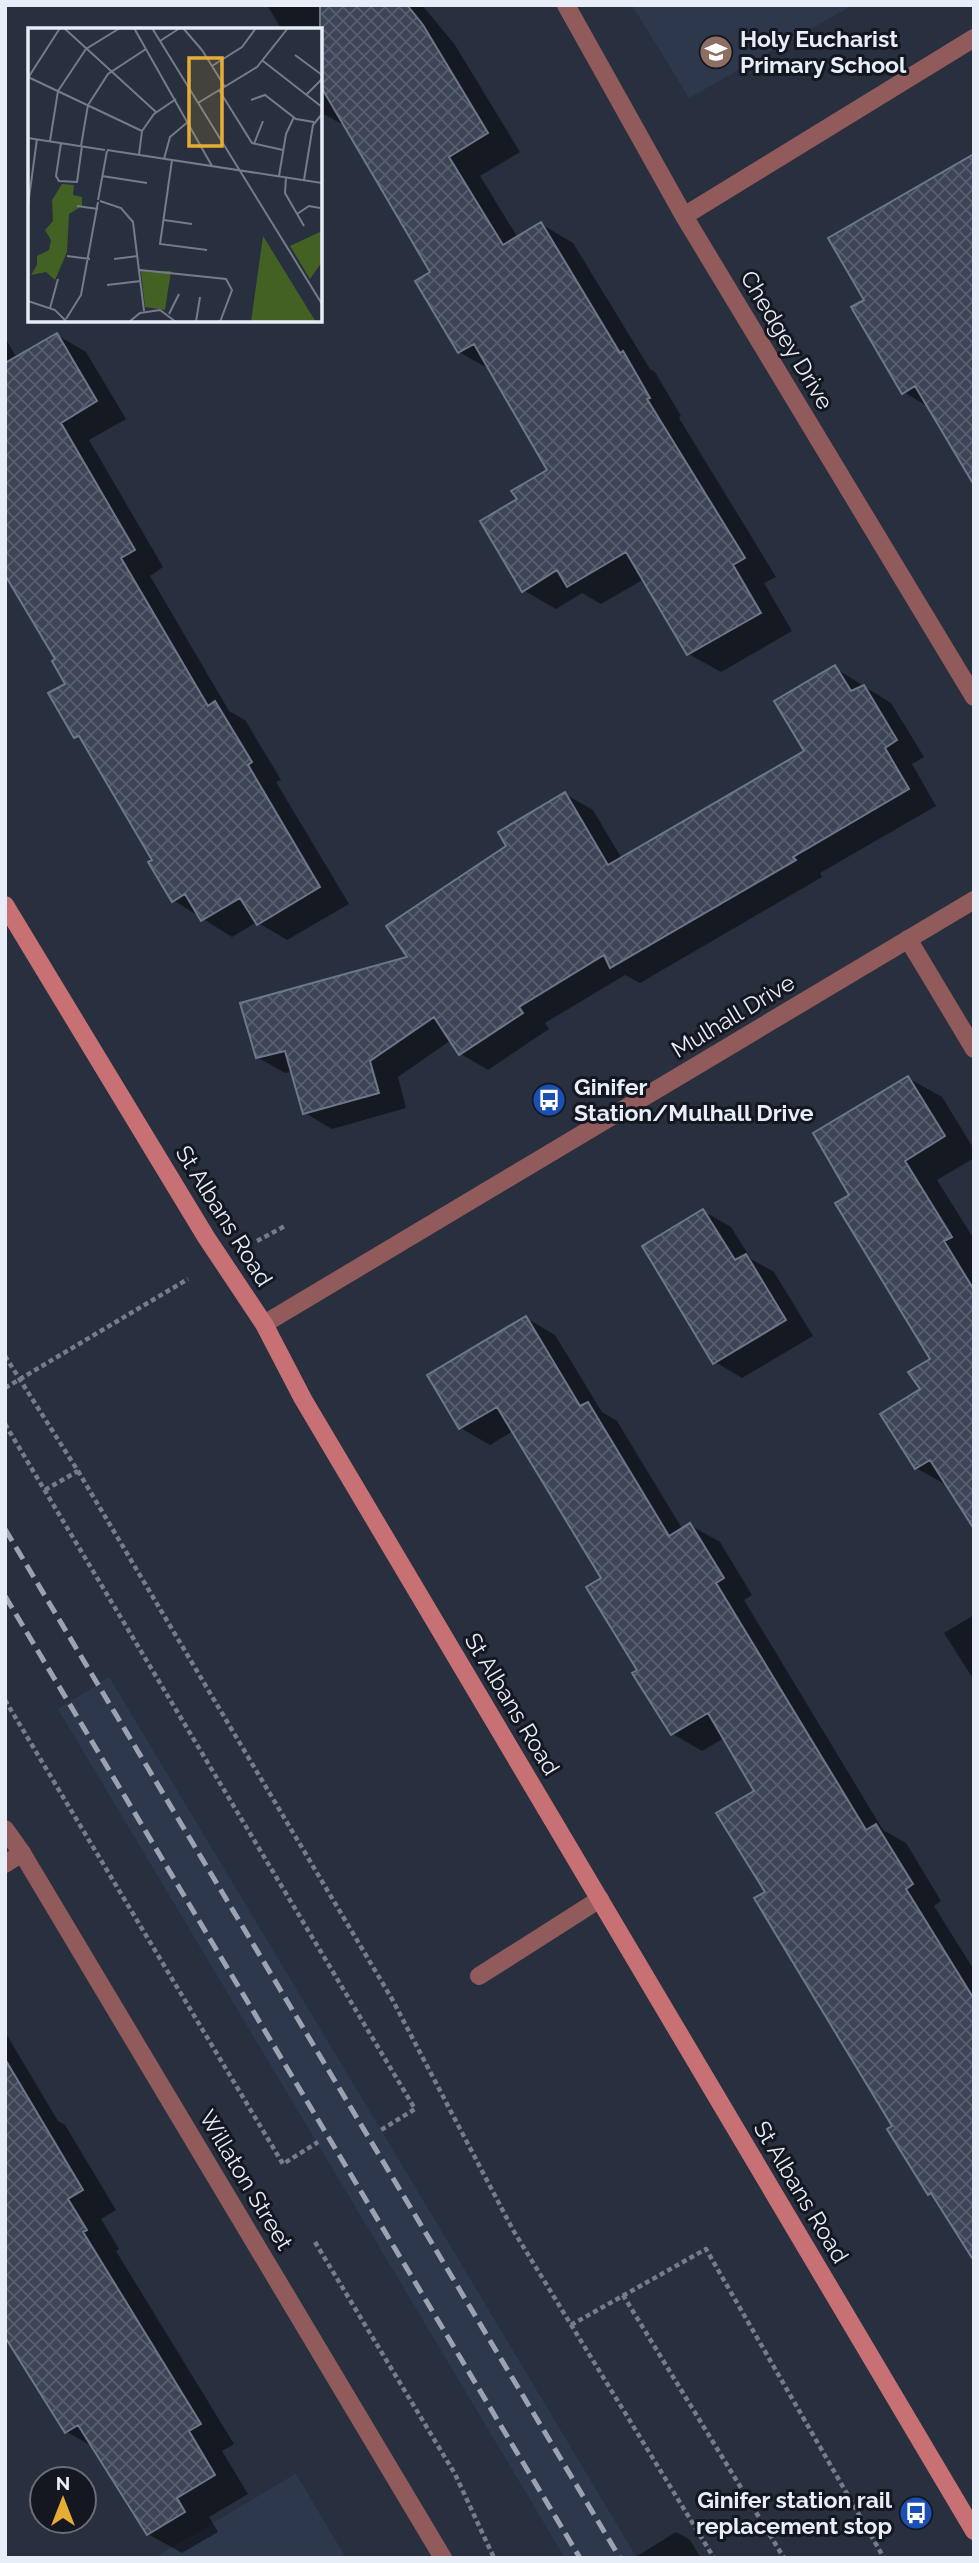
<svg xmlns="http://www.w3.org/2000/svg" width="979" height="2563" font-family="Raleway,sans-serif">
<style>
.built{fill:#2e384d}
.shadow{fill:#0007}
.building{fill:url(#building-cross-hatch);stroke:#6e778a;stroke-width:2}
.lines{fill:none;stroke-linecap:round;stroke-linejoin:round}
.path{stroke:#767d8a;stroke-width:4.5;stroke-dasharray:5 3.5;stroke-linecap:butt}
.service{stroke:#915b5c;stroke-width:18}
.minor{stroke:#915b5c;stroke-width:18}
.tertiary{stroke:#915b5c;stroke-width:18}
.secondary{stroke:#c87175;stroke-width:18}
.rail{stroke:#9ca2af;stroke-width:5;stroke-dasharray:14 7;stroke-linecap:butt}
.labels{text-anchor:middle;stroke-width:6;stroke-linejoin:round;paint-order:stroke}
.poi-label{font-size:23px;font-weight:bold;fill:#e8eef8;stroke:#14171f;text-anchor:start}
.street-label{font-size:23px;fill:#e8eef8;stroke:#14171f}
.inset-road{fill:none;stroke:#757b89;stroke-width:2}
.view{fill:#e6ad36;fill-opacity:0.15;stroke:#e6ad36;stroke-width:3.5}
.inset-edge{fill:none;stroke:#e8eef8;stroke-width:3.5}
</style>
<defs>
<pattern id="building-cross-hatch" width="8" height="8" patternUnits="userSpaceOnUse" patternTransform="scale(1.75)"><rect width="8" height="8" fill="#3c4455"/><path d="M0 0l8 8M0 8l8-8" fill="none" stroke="#585f6e"/></pattern>
</defs>
<rect width="100%" height="100%" fill="#282f3f"/>
<!-- built -->
<path class="built" d="M 632,5 L 853,5 L 689,98 Z
M 109,1677 L 381,2130 L 637,2558 L 565,2558 L 58,1709 Z
M 296,2474 L 346,2558 L 154,2558 L 295,2474 Z"/>
<!-- shadow -->
<path class="shadow" d="M 267,5 L 422,5 L 455,45 L 520,152 L 480,176 L 518,238 L 541,224 L 573,243 L 650,369 L 655,372 L 681,416 L 679,418 L 776,577 L 764,583 L 792,631 L 721,672 L 689,654 L 644,579 L 601,604 L 582,593 L 556,609 L 523,590 L 519,500 L 549,470 L 491,370 L 459,352 L 433,272 L 347,127 L 320,112 L 320,30 L 282,30 Z
M 867,300 L 930,408 L 904,392 Z
M 57,335 L 86,352 L 126,419 L 89,440 L 163,567 L 150,576 L 229,711 L 245,720 L 281,780 L 276,782 L 349,904 L 287,940 L 257,922 L 232,937 L 173,900 L 155,861 L 84,742 L 76,737 L 67,684 L 57,659 L 5,572 L 5,338 L 17,358 Z
M 835,668 L 891,703 L 924,757 L 912,764 L 936,806 L 820,873 L 822,877 L 640,983 L 625,975 L 545,1023 L 549,1029 L 488,1070 L 461,1054 L 451,1040 L 398,1077 L 406,1108 L 332,1129 L 305,1113 L 293,1071 L 285,1073 L 257,1057 L 410,958 L 509,846 L 565,794 L 593,810 L 622,859 L 806,751 Z
M 908,1078 L 942,1097 L 974,1149 L 974,1158 L 937,1180 L 974,1239 L 974,1526 L 950,1487 L 916,1468 L 923,1390 L 933,1360 L 851,1195 Z
M 703,1211 L 731,1227 L 751,1259 L 774,1272 L 813,1336 L 742,1378 L 715,1362 Z
M 526,1318 L 555,1335 L 602,1412 L 617,1421 L 683,1530 L 690,1525 L 720,1542 L 752,1595 L 744,1600 L 883,1830 L 906,1843 L 941,1901 L 934,1906 L 974,1970 L 974,2258 L 936,2198 L 930,2194 L 767,1893 L 756,1792 L 724,1738 L 702,1751 L 673,1734 L 639,1671 L 603,1579 L 513,1431 L 490,1445 L 461,1428 Z
M 974,1615 L 974,1680 L 944,1633 Z
M 5,2032 L 58,2121 L 65,2125 L 116,2210 L 101,2219 L 119,2249 L 116,2251 L 234,2444 L 222,2451 L 248,2494 L 209,2517 L 218,2532 L 182,2553 L 148,2534 L 95,2448 L 67,2432 L 5,2335 Z
M 676,2532 L 690,2540 L 701,2558 L 634,2558 Z"/>
<!-- building -->
<path class="building" d="M 320,5 L 407,5 L 423,25 L 488,133 L 449,157 L 503,245 L 541,222 L 620,353 L 623,351 L 650,398 L 647,399 L 745,558 L 733,565 L 761,613 L 687,655 L 626,552 L 567,587 L 557,570 L 522,592 L 480,521 L 517,499 L 511,491 L 547,470 L 474,344 L 458,353 L 415,281 L 430,272 L 320,85 Z
M 974,154 L 974,485 L 915,386 L 902,394 L 851,307 L 864,300 L 828,238 Z
M 57,333 L 97,401 L 61,423 L 135,550 L 121,558 L 208,706 L 215,701 L 252,762 L 248,765 L 320,887 L 257,925 L 240,898 L 201,921 L 185,894 L 172,902 L 148,862 L 152,860 L 79,736 L 74,738 L 48,693 L 65,684 L 52,661 L 55,659 L 5,575 L 5,363 Z
M 835,665 L 851,691 L 864,685 L 897,740 L 885,748 L 909,789 L 793,857 L 796,860 L 610,968 L 604,955 L 519,1007 L 523,1013 L 459,1055 L 434,1017 L 370,1061 L 379,1093 L 303,1114 L 285,1051 L 256,1058 L 240,1003 L 407,957 L 386,926 L 506,846 L 498,832 L 565,792 L 608,865 L 804,751 L 774,701 Z
M 908,1076 L 945,1136 L 905,1161 L 952,1237 L 944,1241 L 974,1290 L 974,1529 L 930,1460 L 915,1469 L 880,1414 L 920,1389 L 908,1372 L 930,1359 L 835,1203 L 849,1195 L 813,1133 Z
M 703,1209 L 735,1260 L 746,1254 L 786,1320 L 713,1364 L 642,1246 Z
M 526,1316 L 580,1406 L 588,1402 L 669,1536 L 690,1523 L 724,1578 L 716,1583 L 866,1830 L 876,1824 L 913,1884 L 906,1889 L 974,1999 L 974,2261 L 931,2193 L 928,2195 L 887,2129 L 892,2126 L 754,1898 L 765,1892 L 716,1813 L 754,1791 L 708,1713 L 671,1735 L 632,1673 L 637,1670 L 586,1587 L 601,1578 L 497,1407 L 459,1429 L 427,1375 Z
M 5,2059 L 83,2190 L 68,2199 L 87,2230 L 83,2232 L 201,2424 L 189,2431 L 215,2475 L 177,2498 L 185,2512 L 147,2535 L 78,2425 L 65,2433 L 5,2337 Z"/>
<g class="lines">
<!-- path -->
<path class="path" d="M 257,1241 L 285,1226
M 5,1356 L 78,1471 L 392,1999 L 513,2230 L 714,2558
M 5,1388 L 188,1279
M 5,1424 L 415,2109 L 381,2130
M 45,1490 L 78,1471
M 5,1700 L 283,2164 L 318,2142
M 315,2242 L 455,2474 L 494,2558
M 623,2295 L 784,2558
M 571,2325 L 706,2249 L 884,2558"/>
<!-- service -->
<path class="service" d="M 479,1976 L 600,1899"/>
<!-- minor -->
<path class="minor" d="M 566,5 L 684,216 L 974,697
M 684,216 L 974,38
M 908,939 L 974,1049
M 5,1864 L 22,1853"/>
<!-- tertiary -->
<path class="tertiary" d="M 264,1324 L 974,900
M 5,1829 L 22,1853 L 443,2558"/>
<!-- secondary -->
<path class="secondary" d="M 5,905 L 206,1237 L 264,1324 L 303,1399 L 974,2531"/>
<!-- rail -->
<path class="rail" d="M 5,1529 L 620,2558
M 5,1596 L 580,2558"/>
</g>
<!-- icons -->
<defs>
<symbol id="school-disc" viewBox="-11 -11 22 22"><circle r="9.5" fill="#8d6e63" stroke="#14171f"/><path d="M0-5L7-2L0 1L-7-2ZM-4 1L0 2.5L4 1V4Q0 6-4 4Z" fill="#fff"/></symbol>
<symbol id="bus-disc" viewBox="-11 -11 22 22"><circle r="9.5" fill="#1a4fb4" stroke="#14171f"/><path d="M-5-6H5V4H4V6H2V4H-2V6H-4V4H-5ZM-3.5-4V0h7V-4ZM-3.5 1.2v1.5H-2V1.2ZM2 1.2v1.5H3.5V1.2Z" fill="#fff"/></symbol>
</defs>
<g fill-rule="evenodd">
<use href="#school-disc" x="697" y="33" width="38" height="38"/>
<use href="#bus-disc" x="530" y="1081" width="38" height="38"/>
<use href="#bus-disc" x="897" y="2494" width="38" height="38"/>
</g>
<g class="labels">
<!-- poi labels -->
<g class="poi-label">
<text x="740" y="47">Holy Eucharist<tspan x="740" dy="26">Primary School</tspan></text>
<text x="574" y="1095">Ginifer<tspan x="574" dy="26">Station/Mulhall Drive</tspan></text>
<text x="892" y="2508" text-anchor="end">Ginifer station rail<tspan x="892" dy="26">replacement stop</tspan></text>
</g>
<!-- street labels -->
<g class="street-label">
<text transform="translate(787 340) rotate(59)" y="8">Chedgey Drive</text>
<text transform="translate(733 1016) rotate(-31)" y="8">Mulhall Drive</text>
<text transform="translate(224 1216) rotate(58)" y="8">St Albans Road</text>
<text transform="translate(512 1704) rotate(59)" y="8">St Albans Road</text>
<text transform="translate(246 2180) rotate(59)" y="8">Willaton Street</text>
<text transform="translate(801 2192) rotate(59)" y="8">St Albans Road</text>
</g>
</g>
<!-- overview -->
<g transform="translate(28 28)">
<rect width="294" height="294" fill="#282f3f"/>
<path d="M 34,156 L 46,157 L 45,167 L 54,169 L 54,178 L 41,186 L 39,224 L 27,252 L 18,244 L 3,247 L 9,237 L 9,228 L 21,222 L 23,212 L 17,202 L 25,193 L 24,172 ZM 294,203 L 294,234 L 282,251 L 262,218 ZM 235,208 L 288,294 L 223,294 ZM 113,243 L 143,243 L 137,282 L 117,279 Z" fill="#446124"/>
<path class="inset-road" d="M 36,0 L 128,84M 106,0 L 184,138M 124,0 L 294,276M 155,0 L 174,22 L 197,59M 132,13 L 152,0M 267,27 L 294,47M 235,33 L 294,79M 184,38 L 214,19 L 228,0M 0,49 L 114,103M 0,50 L 32,0M 191,62 L 224,115 L 255,122M 278,67 L 294,51M 223,72 L 237,67 L 268,91 L 286,94M 170,75 L 229,39 L 260,0M 0,110 L 77,122M 22,113 L 30,63 L 58,21 L 92,0M 33,115 L 28,148 L 31,153 L 49,154 L 54,118M 226,116 L 235,93M 53,118 L 60,77 L 80,46 L 118,21M 79,122 L 294,155M 111,127 L 114,103 L 126,86 L 148,71M 136,131 L 142,109 L 161,93M 144,132 L 132,216 L 179,222M 74,148 L 119,155M 251,148 L 258,106 L 266,89M 258,149 L 257,165 L 276,198M 276,152 L 285,97 L 294,86M 70,172 L 79,123M 72,173 L 93,180 L 105,194 L 116,283M 0,177 L 9,111M 49,178 L 70,181M 269,186 L 281,178 L 292,180M 136,192 L 164,196M 39,228 L 62,231M 86,231 L 110,228M 112,242 L 198,251 L 204,262 L 192,294M 79,257 L 113,253M 0,273 L 27,282 L 39,294M 22,280 L 30,251M 141,286 L 151,266M 38,291 L 53,267 L 70,174M 101,294 L 112,285 L 132,282 L 148,294M 168,294 L 172,269"/>
<path class="view" d="M 161,30 L 194,30 L 194,118 L 161,118 Z"/>
<rect width="294" height="294" class="inset-edge"/>
</g>
<!-- border -->
<rect width="979" height="2563" fill="none" stroke="#e8eef8" stroke-width="14"/>
<!-- north arrow -->
<g transform="translate(63 2500)"><circle r="33" fill="#14171f" stroke="#696d76" stroke-width="2"/>
<path d="M0-5L12 26L0 18L-12 26Z" fill="#e6ad36"/>
<text y="-10" font-size="19" font-weight="bold" text-anchor="middle" fill="#e8eef8">N</text>
</g>
</svg>
